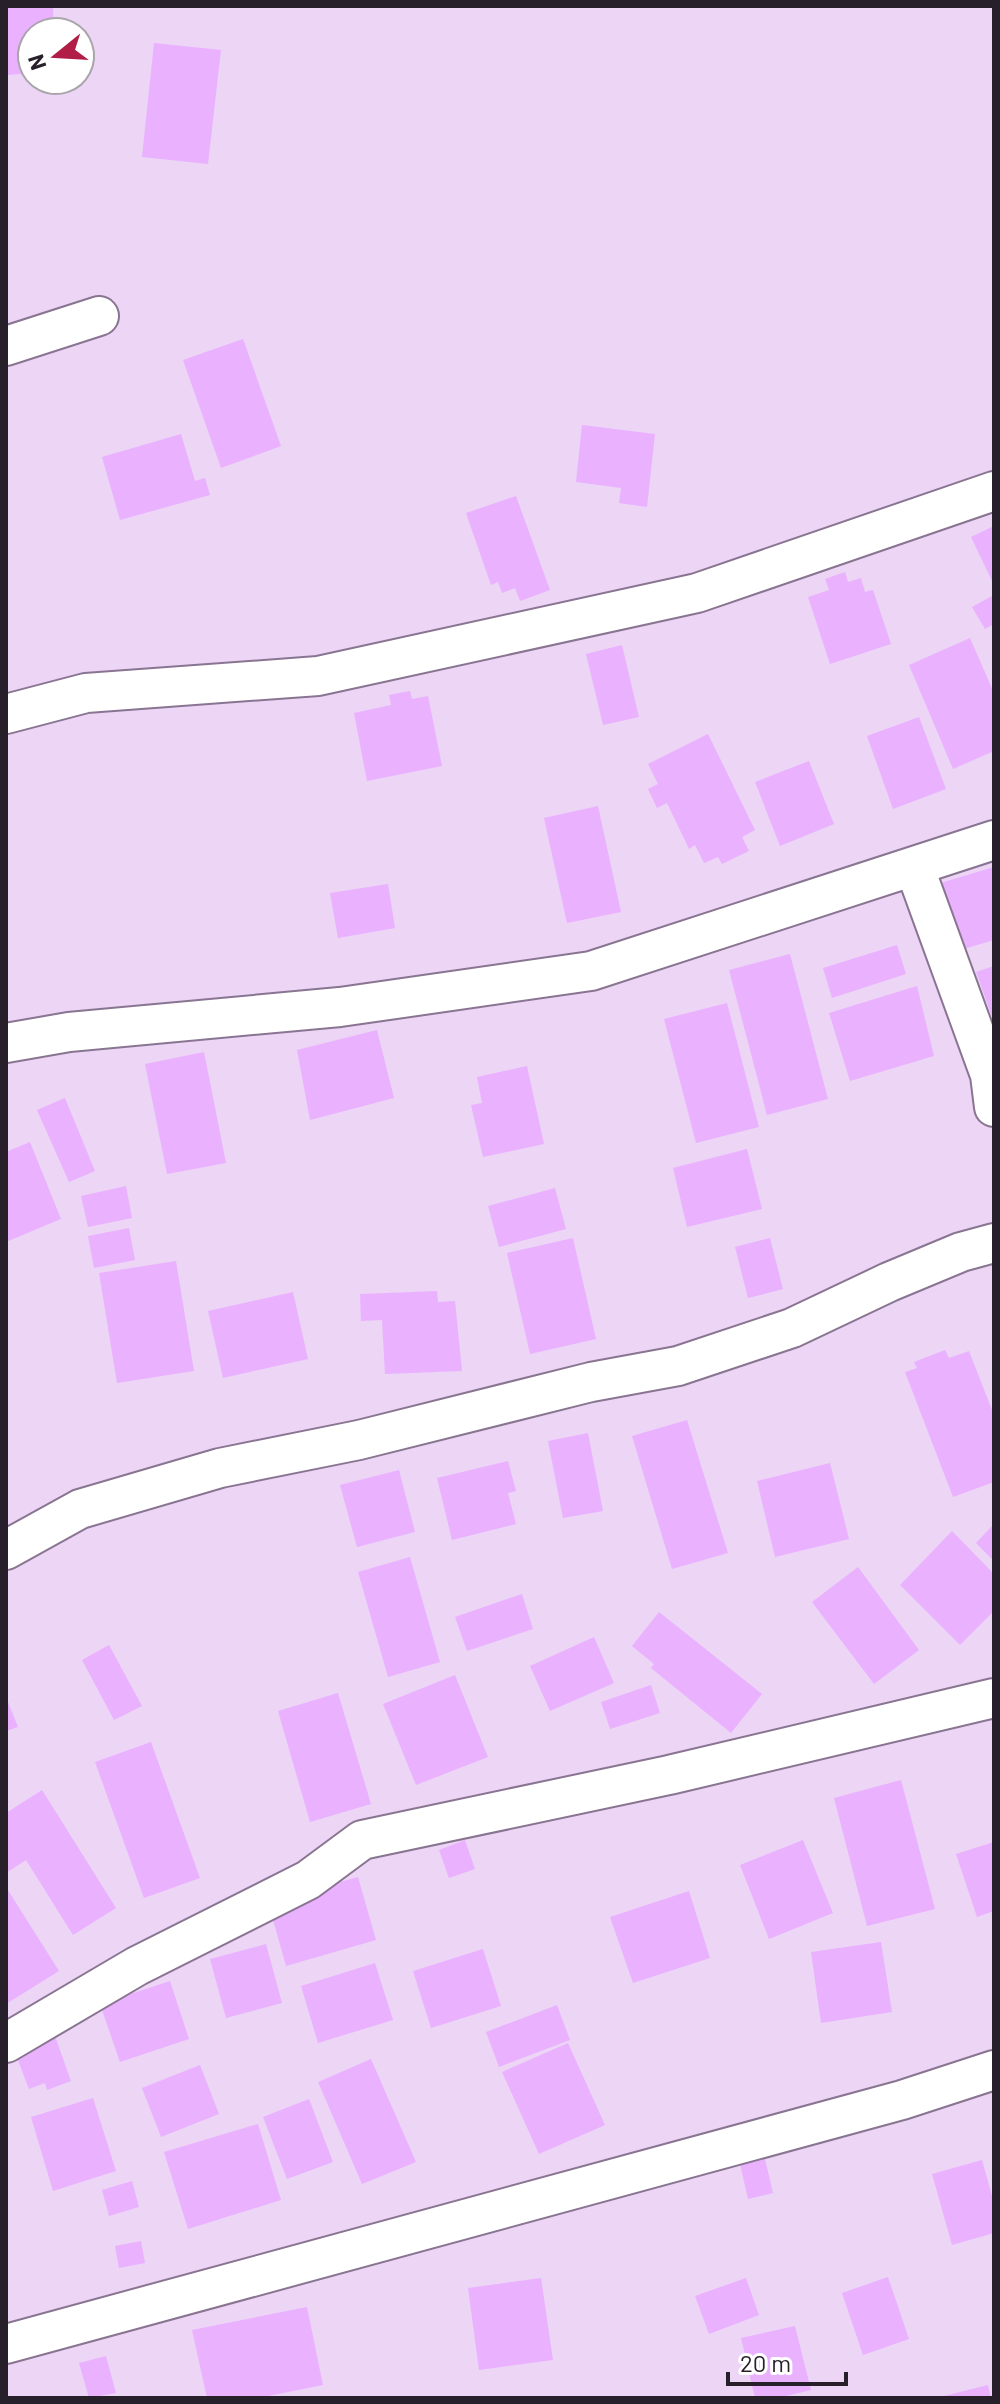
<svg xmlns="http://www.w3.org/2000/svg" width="1000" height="2404" font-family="Barlow,sans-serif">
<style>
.building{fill:#eab1ff}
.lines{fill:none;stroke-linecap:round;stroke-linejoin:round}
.minor-casing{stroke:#897591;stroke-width:42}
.minor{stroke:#fff;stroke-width:38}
</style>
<rect width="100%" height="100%" fill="#ecd5f5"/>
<!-- building -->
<path class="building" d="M 6,6 L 53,6 L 54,32 L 32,32 L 32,73 L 8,75 Z
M 154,43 L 221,50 L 208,164 L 142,157 Z
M 243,339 L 281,446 L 221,468 L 183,360 Z
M 582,425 L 655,434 L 647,507 L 619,503 L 621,488 L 576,482 Z
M 181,434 L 195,481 L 205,478 L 210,495 L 120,520 L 102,457 Z
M 516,496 L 550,590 L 520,601 L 515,588 L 502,593 L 498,582 L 491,585 L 466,513 Z
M 994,526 L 994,585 L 971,537 Z
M 845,572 L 848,582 L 861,578 L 865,592 L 873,590 L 891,644 L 830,664 L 808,597 L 829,590 L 825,579 Z
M 994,595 L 994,624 L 985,629 L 972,607 Z
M 970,638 L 994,693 L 994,751 L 953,769 L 909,665 Z
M 622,645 L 639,717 L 603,725 L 586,654 Z
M 410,691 L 412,699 L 428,696 L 442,766 L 367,781 L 354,713 L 391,705 L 389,695 Z
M 919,717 L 946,789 L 893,809 L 867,736 Z
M 708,734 L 755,830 L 742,837 L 749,851 L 722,864 L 718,857 L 704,863 L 695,845 L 689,849 L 667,803 L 657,808 L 648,789 L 658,784 L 648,764 Z
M 809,761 L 834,824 L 780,846 L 755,782 Z
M 598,806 L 621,912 L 567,923 L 544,818 Z
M 994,867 L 994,940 L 957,951 L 937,884 Z
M 388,884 L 395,928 L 338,938 L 330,893 Z
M 897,945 L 906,974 L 832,998 L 823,968 Z
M 790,954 L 828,1099 L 767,1115 L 729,970 Z
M 994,966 L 994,1022 L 976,972 Z
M 917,986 L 934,1056 L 850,1081 L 829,1013 Z
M 727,1003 L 759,1127 L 696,1143 L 664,1019 Z
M 377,1030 L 394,1098 L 310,1120 L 297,1050 Z
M 204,1052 L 226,1163 L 167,1174 L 145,1064 Z
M 527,1066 L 544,1144 L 483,1157 L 471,1105 L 482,1103 L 477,1077 Z
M 65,1098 L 95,1171 L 69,1182 L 37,1110 Z
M 30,1142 L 61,1219 L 6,1242 L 6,1152 Z
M 747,1149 L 762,1209 L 687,1227 L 673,1168 Z
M 126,1186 L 132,1218 L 88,1227 L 81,1196 Z
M 555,1188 L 566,1229 L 499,1247 L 488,1206 Z
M 129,1228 L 135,1260 L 94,1268 L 88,1236 Z
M 573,1238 L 596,1339 L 530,1354 L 507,1253 Z
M 770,1238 L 783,1289 L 748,1298 L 735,1247 Z
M 176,1261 L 194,1371 L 117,1383 L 99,1273 Z
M 437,1291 L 438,1302 L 455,1301 L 462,1371 L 385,1374 L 382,1320 L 361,1321 L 360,1294 Z
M 293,1292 L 308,1359 L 223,1378 L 208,1311 Z
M 945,1350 L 949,1358 L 969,1351 L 994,1415 L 994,1482 L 953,1497 L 905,1372 L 917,1368 L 914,1362 Z
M 687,1420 L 728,1553 L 672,1569 L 632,1436 Z
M 588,1433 L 603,1511 L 563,1518 L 548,1441 Z
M 508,1461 L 516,1491 L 508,1493 L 516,1524 L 452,1540 L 437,1478 Z
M 830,1463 L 849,1539 L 775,1557 L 757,1481 Z
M 399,1470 L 415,1532 L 357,1547 L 340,1485 Z
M 994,1524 L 994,1561 L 976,1543 Z
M 952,1531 L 994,1574 L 994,1611 L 960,1645 L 900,1585 Z
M 410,1557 L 440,1662 L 388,1677 L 358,1572 Z
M 858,1567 L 919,1650 L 874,1684 L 812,1602 Z
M 522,1594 L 533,1629 L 467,1651 L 455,1617 Z
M 659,1612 L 762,1694 L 731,1733 L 651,1668 L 654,1664 L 632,1646 Z
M 594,1637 L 614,1683 L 550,1711 L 530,1666 Z
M 109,1645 L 142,1706 L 114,1720 L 82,1660 Z
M 455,1675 L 488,1757 L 416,1785 L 383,1704 Z
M 651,1685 L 660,1713 L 610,1729 L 601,1702 Z
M 338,1693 L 371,1804 L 310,1822 L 278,1711 Z
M 6,1697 L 18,1727 L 6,1731 Z
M 151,1742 L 200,1878 L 144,1898 L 95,1762 Z
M 901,1780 L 935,1909 L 867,1926 L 834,1798 Z
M 42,1790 L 116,1908 L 73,1935 L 26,1860 L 6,1873 L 6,1813 Z
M 465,1840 L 475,1869 L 449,1878 L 439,1850 Z
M 803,1840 L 833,1913 L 769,1939 L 740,1865 Z
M 994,1842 L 994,1911 L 977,1917 L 956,1854 Z
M 358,1877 L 376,1940 L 286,1966 L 268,1902 Z
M 6,1887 L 59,1971 L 6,2004 Z
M 689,1891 L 710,1958 L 633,1983 L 610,1917 Z
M 881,1942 L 892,2012 L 821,2023 L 811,1952 Z
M 266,1944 L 282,2003 L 226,2018 L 210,1959 Z
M 483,1949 L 501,2006 L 431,2028 L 413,1971 Z
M 375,1963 L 393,2020 L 318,2043 L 301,1986 Z
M 170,1981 L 189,2039 L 120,2062 L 100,2004 Z
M 557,2005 L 570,2040 L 499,2067 L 486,2032 Z
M 55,2036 L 71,2081 L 47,2090 L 45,2083 L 29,2089 L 14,2050 Z
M 568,2043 L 605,2125 L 539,2154 L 502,2072 Z
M 371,2059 L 416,2162 L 362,2184 L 318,2082 Z
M 200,2065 L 219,2114 L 161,2137 L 142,2088 Z
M 93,2098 L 116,2171 L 53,2191 L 31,2117 Z
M 309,2099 L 333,2162 L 287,2179 L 263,2117 Z
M 258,2124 L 281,2200 L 188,2229 L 164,2152 Z
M 765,2159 L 773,2193 L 748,2199 L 740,2164 Z
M 982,2160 L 994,2203 L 994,2233 L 952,2245 L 932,2174 Z
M 132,2181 L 139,2207 L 109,2216 L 102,2190 Z
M 141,2241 L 145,2263 L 119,2268 L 115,2246 Z
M 888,2277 L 909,2339 L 863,2355 L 842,2293 Z
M 541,2278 L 553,2360 L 479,2370 L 468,2288 Z
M 746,2278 L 759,2315 L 709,2334 L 695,2296 Z
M 307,2307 L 323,2385 L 258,2398 L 207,2398 L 192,2330 Z
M 795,2326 L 811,2390 L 778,2398 L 755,2398 L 741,2338 Z
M 106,2356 L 116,2393 L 89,2398 L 79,2363 Z
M 988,2385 L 991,2398 L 940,2398 L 940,2397 Z"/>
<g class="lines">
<defs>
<path id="minor" d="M 6,346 L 99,316
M 6,714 L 86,693 L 318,676 L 697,593 L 994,491
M 914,866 L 990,1075 L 994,1107
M 6,1043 L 69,1032 L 340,1007 L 591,971 L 994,840
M 6,1550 L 80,1509 L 220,1468 L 359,1440 L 591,1382 L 678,1366 L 792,1328 L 889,1282 L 961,1252 L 994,1243
M 6,2043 L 137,1966 L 308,1880 L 362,1840 L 669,1775 L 994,1698
M 6,2344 L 902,2100 L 994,2070"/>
</defs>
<!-- minor casing -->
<use href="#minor" class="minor-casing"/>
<!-- minor -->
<use href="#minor" class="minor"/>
</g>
<!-- border -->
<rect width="1000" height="2404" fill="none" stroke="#271f2a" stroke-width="16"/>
<!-- north arrow -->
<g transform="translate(56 56) rotate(252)"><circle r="38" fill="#ffffff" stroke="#a9a5aa" stroke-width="2"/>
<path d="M0-6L14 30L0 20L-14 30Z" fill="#b01e48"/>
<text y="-12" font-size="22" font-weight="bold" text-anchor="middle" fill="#271f2a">N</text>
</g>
<!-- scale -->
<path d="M728 2372v12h118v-12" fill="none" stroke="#271f2a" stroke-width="4"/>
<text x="740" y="2372" font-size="24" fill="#271f2a" stroke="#ffffff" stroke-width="6" paint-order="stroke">20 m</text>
</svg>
